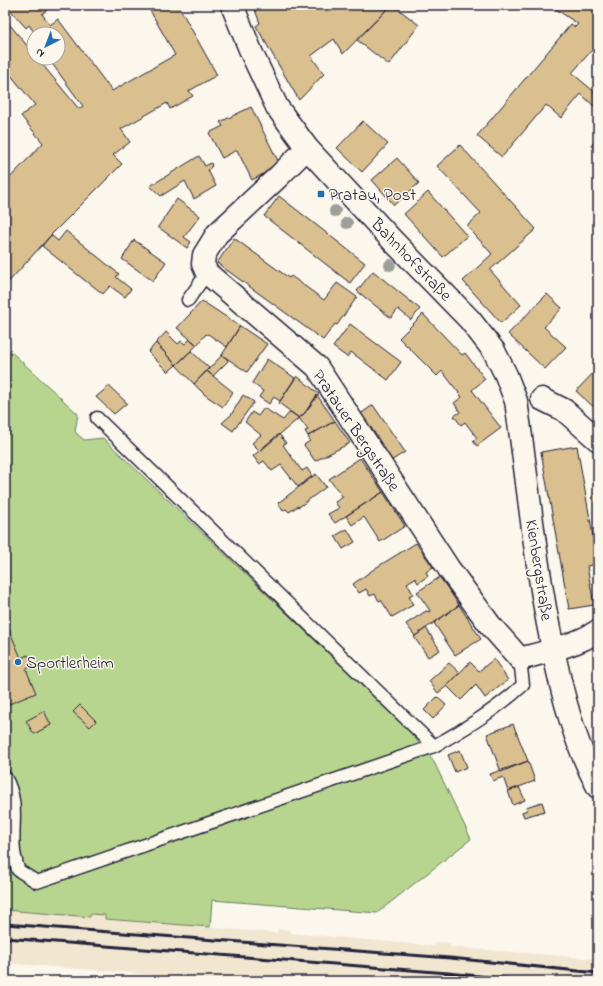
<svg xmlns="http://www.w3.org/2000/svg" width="603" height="986" font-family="'Indie Flower',sans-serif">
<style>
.built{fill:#f1e6d0}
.green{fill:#b7d58e;stroke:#6c7c64}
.building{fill:#dabf8f;stroke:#22223b}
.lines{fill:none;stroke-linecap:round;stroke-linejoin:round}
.lane-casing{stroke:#22223b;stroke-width:15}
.street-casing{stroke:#22223b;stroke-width:25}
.secondary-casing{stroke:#22223b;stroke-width:25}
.lane{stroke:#fbf7ec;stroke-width:12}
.street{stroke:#fbf7ec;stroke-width:22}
.secondary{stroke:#fbf7ec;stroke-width:22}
.rail{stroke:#22223b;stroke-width:3}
.tree{fill:#9ca098}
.poi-dot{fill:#1f6fb2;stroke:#fbf7ec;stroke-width:1.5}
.labels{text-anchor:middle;stroke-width:3;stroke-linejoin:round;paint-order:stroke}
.poi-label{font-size:17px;fill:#22223b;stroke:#fbf7ec;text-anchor:start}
.street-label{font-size:17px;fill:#22223b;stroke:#fbf7ec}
</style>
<rect width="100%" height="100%" fill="#fbf7ec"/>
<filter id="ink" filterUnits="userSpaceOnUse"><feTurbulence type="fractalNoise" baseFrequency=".025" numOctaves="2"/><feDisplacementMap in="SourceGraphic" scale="8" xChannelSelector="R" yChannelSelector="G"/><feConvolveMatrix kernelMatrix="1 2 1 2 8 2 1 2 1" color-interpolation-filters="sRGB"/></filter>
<g filter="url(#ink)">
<!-- built -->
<path class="built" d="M 5,910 L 89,917 L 90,914 L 105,915 L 105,919 L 277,933 L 277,929 L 291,930 L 291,933 L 434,946 L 435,942 L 450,943 L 450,947 L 598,959 L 598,981 L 229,981 L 5,963 Z"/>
<!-- green -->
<path class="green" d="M 6,347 L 78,414 L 75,432 L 84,440 L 103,438 L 407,728 L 434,762 L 471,839 L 377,913 L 212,900 L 210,927 L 105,919 L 105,915 L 90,914 L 90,917 L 5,910 Z"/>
<!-- building -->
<path class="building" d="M 6,5 L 53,5 L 42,14 L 50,25 L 58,19 L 112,91 L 175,55 L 147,5 L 178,5 L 217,75 L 189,91 L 193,96 L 170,109 L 167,103 L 121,129 L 130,142 L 113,155 L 122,164 L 51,235 L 5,286 L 5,183 L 43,143 L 21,116 L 35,105 L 5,68 L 5,19 L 34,54 L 34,58 L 37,58 L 79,109 L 83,106 L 48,58 L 58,58 L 58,34 L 34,34 L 34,40 L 31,35 L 34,32 L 29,25 L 26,28 Z
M 253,5 L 391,5 L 343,54 L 334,39 L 311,56 L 324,74 L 299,100 L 256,26 L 260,23 Z
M 391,5 L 393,5 L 419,25 L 389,65 L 357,40 Z
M 556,5 L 598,5 L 598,28 L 597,30 L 598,31 L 598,43 L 572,73 L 598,95 L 598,110 L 581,94 L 561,118 L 546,105 L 502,157 L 477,136 L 571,24 L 575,27 L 578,24 L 554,8 Z
M 251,107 L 280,165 L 252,180 L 237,150 L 222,158 L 209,133 L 223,126 L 220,122 Z
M 363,121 L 388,144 L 362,172 L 337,148 Z
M 598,137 L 598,152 L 591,146 Z
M 460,145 L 536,229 L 490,270 L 521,305 L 501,323 L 463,281 L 492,254 L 467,226 L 481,213 L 437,166 Z
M 199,156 L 205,166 L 211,163 L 212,166 L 208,170 L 216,186 L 194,199 L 185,181 L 161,196 L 150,186 Z
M 397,158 L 419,183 L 394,205 L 372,180 Z
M 428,192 L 467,236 L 443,257 L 404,214 Z
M 279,196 L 365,263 L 350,283 L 264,216 Z
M 177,199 L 200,216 L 184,237 L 191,242 L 187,248 L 158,227 Z
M 66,231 L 119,274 L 116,277 L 131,289 L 125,297 L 110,286 L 103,294 L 88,282 L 88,283 L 42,246 L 51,235 L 58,241 Z
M 234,238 L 289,278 L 291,276 L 324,300 L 337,283 L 357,297 L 337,325 L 335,324 L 323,340 L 217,263 Z
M 134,240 L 166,262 L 153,281 L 122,259 Z
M 373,271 L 420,309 L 411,320 L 398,309 L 391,318 L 357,291 Z
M 547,294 L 562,308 L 544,327 L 566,347 L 545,369 L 508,334 Z
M 202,301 L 240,326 L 227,347 L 208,334 L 205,335 L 197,345 L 177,328 Z
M 423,314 L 462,355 L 465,353 L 485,379 L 472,390 L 501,428 L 477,446 L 473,441 L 477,438 L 465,422 L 461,425 L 454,416 L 460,412 L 454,403 L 462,397 L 442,371 L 437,376 L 399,338 Z
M 350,324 L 401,362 L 388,380 L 351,352 L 347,357 L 333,347 Z
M 240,326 L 267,344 L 247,372 L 222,355 Z
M 166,332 L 178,344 L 181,341 L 185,344 L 190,339 L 197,345 L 176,365 L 156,343 Z
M 156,343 L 176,365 L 168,372 L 148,352 Z
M 191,351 L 209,368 L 194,384 L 176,365 Z
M 222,355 L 227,359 L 228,361 L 213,376 L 207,371 Z
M 267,359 L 295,378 L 280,401 L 274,397 L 269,404 L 259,397 L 263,391 L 252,383 Z
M 596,370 L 598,372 L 598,411 L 576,391 Z
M 207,371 L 233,392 L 223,407 L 205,395 L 194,384 Z
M 297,376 L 319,394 L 304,414 L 299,418 L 279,403 Z
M 109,386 L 127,403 L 114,414 L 96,397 Z
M 243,395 L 254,402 L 233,431 L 222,423 L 231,415 Z
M 317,395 L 335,421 L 308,436 L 305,431 L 308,430 L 299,418 L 304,414 Z
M 373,405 L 405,452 L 391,461 L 359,415 Z
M 264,408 L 283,420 L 290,412 L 299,418 L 260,451 L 252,443 L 261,435 L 245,422 L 252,412 L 258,416 Z
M 335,421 L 350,443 L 315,461 L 304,445 L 310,441 L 308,436 Z
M 279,434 L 286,443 L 283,445 L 302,471 L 307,468 L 312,476 L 298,487 L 281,465 L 272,471 L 264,461 L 259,464 L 253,456 Z
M 577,446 L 598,564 L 587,566 L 594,605 L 569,609 L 541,452 Z
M 360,458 L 383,492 L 335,523 L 328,514 L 339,508 L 335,502 L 343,497 L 329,479 Z
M 316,474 L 326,487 L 299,507 L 298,506 L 289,512 L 286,509 L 283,511 L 278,503 Z
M 598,490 L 598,504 L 591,498 Z
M 383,492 L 405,526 L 380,542 L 364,517 L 352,525 L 346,516 Z
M 347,529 L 355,542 L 343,549 L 335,536 Z
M 416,543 L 433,567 L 426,572 L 428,576 L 418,583 L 415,578 L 407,583 L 413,594 L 409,596 L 413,605 L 392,617 L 381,600 L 379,601 L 375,594 L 370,596 L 366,589 L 359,593 L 353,584 L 377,567 Z
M 440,577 L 459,605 L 415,636 L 406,624 L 426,611 L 431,612 L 417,592 Z
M 459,605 L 481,639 L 455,655 L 434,623 Z
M 5,620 L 21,658 L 28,655 L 33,666 L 26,669 L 36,693 L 9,704 L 5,693 Z
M 426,628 L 440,650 L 428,657 L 414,637 Z
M 494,659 L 508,680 L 485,698 L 476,685 L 461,700 L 447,686 L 470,662 L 479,671 Z
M 449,663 L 460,673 L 447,686 L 438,693 L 429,681 Z
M 437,697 L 446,705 L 433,719 L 424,710 Z
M 80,705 L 96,721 L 90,727 L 73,712 Z
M 44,711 L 51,725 L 34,734 L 26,721 Z
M 513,724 L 528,761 L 501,772 L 487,734 Z
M 460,750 L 467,767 L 455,772 L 448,755 Z
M 528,761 L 535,781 L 508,791 L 503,777 L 493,781 L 490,774 Z
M 519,787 L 525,800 L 513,805 L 508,791 Z
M 542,802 L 545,811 L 524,817 L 522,812 L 527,810 L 526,807 Z"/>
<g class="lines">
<defs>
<path id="lane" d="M 188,300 L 207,273
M 97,418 L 434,746 C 465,729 497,709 523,685 L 520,659
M 5,777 C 20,804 11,824 14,852 C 15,858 17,864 18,870 L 37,882 L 434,746"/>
<path id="street" d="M 307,148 L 279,176 L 217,234 L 204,255 L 203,264 L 207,273 L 317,367 L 449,569 L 490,625 L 520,659 C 545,652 577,645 598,631
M 542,399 L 564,410 L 598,440"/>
<path id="secondary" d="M 232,5 L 252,54 L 277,107 L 307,148 L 393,241 L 470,320 L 494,351 L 506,375 L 516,401 C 528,482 535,564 552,644 C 562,693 574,742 598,787"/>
</defs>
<!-- lane casing -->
<use href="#lane" class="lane-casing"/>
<!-- street casing -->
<use href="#street" class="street-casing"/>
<!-- secondary casing -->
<use href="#secondary" class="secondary-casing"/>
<!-- lane -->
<use href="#lane" class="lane"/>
<!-- street -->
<use href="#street" class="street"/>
<!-- secondary -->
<use href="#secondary" class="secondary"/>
<!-- rail -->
<path class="rail" d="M 5,924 L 450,958 L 598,973
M 5,938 L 448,973 L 529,981"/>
</g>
<!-- trees -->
<g class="tree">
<circle cx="335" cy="211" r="6"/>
<circle cx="347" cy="223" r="6"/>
<circle cx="390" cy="265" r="6"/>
</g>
</g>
<!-- markers -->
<g class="poi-dot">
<rect x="317" y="190" width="8" height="8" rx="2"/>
<circle cx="18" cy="662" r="4"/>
</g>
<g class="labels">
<!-- poi labels -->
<g class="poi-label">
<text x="329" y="200">Pratau, Post</text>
<text x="26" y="668">Sportlerheim</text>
</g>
<!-- street labels -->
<g class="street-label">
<text transform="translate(412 259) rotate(46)" y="6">Bahnhofstraße</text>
<text transform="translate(357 430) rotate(56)" y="6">Pratauer Bergstraße</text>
<text transform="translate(540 570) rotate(81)" y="6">Kienbergstraße</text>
</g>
</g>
<!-- margin -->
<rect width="603" height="986" fill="none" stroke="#fbf7ec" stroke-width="20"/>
<rect x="10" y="10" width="583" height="966" fill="none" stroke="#22223b" stroke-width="1.5" filter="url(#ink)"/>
<!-- north arrow -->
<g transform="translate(46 46) rotate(222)"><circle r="19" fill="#fbf7ec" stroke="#a4a2a5"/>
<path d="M0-3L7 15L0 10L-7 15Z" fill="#1f6fb2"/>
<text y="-6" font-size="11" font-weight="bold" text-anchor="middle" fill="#22223b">N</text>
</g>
</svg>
